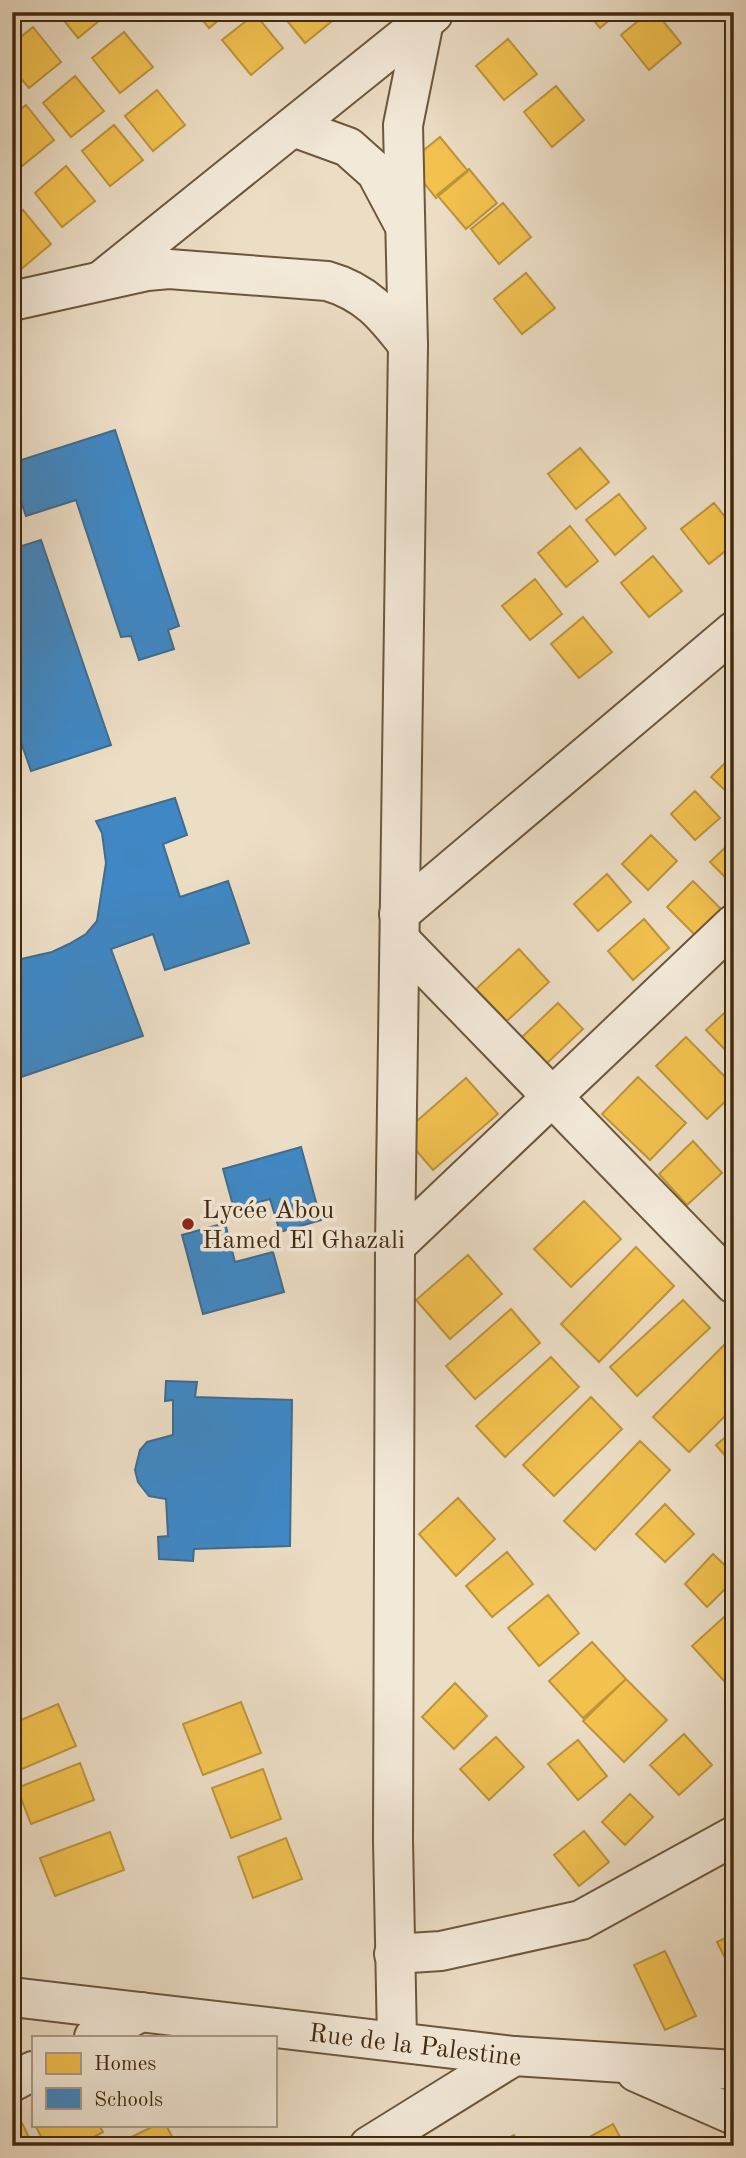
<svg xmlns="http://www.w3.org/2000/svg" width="746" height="2158" font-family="'Old Standard TT',serif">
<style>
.homes{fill:#f2c14e;stroke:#be943b;stroke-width:2}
.schools{fill:#3f88c5;stroke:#406c8e;stroke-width:2}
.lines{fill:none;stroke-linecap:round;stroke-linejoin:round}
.minor-casing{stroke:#6d573c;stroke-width:42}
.minor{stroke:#f3e9d9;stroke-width:38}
.poi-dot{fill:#8f2418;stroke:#f3e9d9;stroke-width:2.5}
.labels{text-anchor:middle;stroke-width:7;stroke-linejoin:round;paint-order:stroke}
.poi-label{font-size:26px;fill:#432a0f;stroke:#f3e9d9;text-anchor:start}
.street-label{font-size:26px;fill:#432a0f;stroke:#f3e9d9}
</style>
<rect width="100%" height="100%" fill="#ecddc5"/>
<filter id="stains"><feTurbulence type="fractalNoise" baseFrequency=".00286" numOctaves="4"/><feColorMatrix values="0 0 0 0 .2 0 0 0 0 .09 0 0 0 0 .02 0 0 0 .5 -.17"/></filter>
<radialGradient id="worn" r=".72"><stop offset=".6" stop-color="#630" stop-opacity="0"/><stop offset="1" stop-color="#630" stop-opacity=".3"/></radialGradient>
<!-- homes -->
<path class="homes" d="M 57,12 L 110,12 L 78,38 Z
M 196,12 L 229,12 L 209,28 Z
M 280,12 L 333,12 L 337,17 L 305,43 Z
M 587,12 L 619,12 L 600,28 Z
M 649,12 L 656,12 L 681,43 L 649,70 L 621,35 Z
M 255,14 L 283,48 L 251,75 L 222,40 Z
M 33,27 L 61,62 L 29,88 L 12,68 L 12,44 Z
M 124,32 L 153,67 L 120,93 L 92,58 Z
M 508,39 L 537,74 L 504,100 L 476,66 Z
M 75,76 L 104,111 L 71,137 L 43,103 Z
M 556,86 L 584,120 L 552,147 L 524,112 Z
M 157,90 L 185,125 L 153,151 L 125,116 Z
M 26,105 L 54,140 L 22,166 L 12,154 L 12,116 Z
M 114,125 L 143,160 L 110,186 L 82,151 Z
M 440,137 L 468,171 L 436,198 L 408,163 Z
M 66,166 L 95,201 L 62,227 L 35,193 Z
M 469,169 L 497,203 L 466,229 L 437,195 Z
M 503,203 L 531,237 L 499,264 L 471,229 Z
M 23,210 L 51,244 L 19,271 L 12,264 L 12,219 Z
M 526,273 L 555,308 L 522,334 L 494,299 Z
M 580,448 L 609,482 L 576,509 L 548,474 Z
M 619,494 L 646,528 L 615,555 L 586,520 Z
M 714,503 L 734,528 L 734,544 L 709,564 L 681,529 Z
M 570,526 L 598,561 L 566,587 L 538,553 Z
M 653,556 L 682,591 L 649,617 L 621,583 Z
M 535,579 L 562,614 L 530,640 L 502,606 Z
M 583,617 L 612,652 L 579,678 L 551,644 Z
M 734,754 L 734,799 L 711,777 Z
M 695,791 L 720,818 L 695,840 L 671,814 Z
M 651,835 L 677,861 L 648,890 L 622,864 Z
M 733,840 L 734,884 L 733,885 L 710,862 Z
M 607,874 L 631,902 L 598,931 L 574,904 Z
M 693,881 L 721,909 L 695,935 L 667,907 Z
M 644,919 L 669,948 L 633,980 L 608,951 Z
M 519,949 L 549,982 L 507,1021 L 476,989 Z
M 558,1003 L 583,1029 L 546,1064 L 521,1038 Z
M 734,1004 L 734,1059 L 706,1030 Z
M 686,1037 L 734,1086 L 734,1093 L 707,1119 L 656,1066 Z
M 638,1077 L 686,1123 L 650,1160 L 602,1114 Z
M 466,1078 L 498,1114 L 433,1170 L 402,1134 Z
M 693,1141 L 722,1173 L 687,1205 L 659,1174 Z
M 584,1201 L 621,1239 L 571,1287 L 534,1249 Z
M 734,1234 L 734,1257 L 722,1245 Z
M 636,1247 L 674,1286 L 599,1362 L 561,1324 Z
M 468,1255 L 502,1294 L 450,1339 L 416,1300 Z
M 683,1300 L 710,1328 L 637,1396 L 610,1367 Z
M 511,1309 L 540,1343 L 475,1399 L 446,1366 Z
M 727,1342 L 734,1349 L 734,1407 L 689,1452 L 653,1417 Z
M 551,1357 L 579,1387 L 505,1457 L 476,1426 Z
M 591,1397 L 622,1429 L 554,1496 L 523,1465 Z
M 734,1430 L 734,1466 L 716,1445 Z
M 640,1441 L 670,1470 L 595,1550 L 564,1521 Z
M 458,1498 L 495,1539 L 456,1576 L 419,1534 Z
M 665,1504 L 694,1534 L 665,1562 L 636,1534 Z
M 507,1552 L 533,1584 L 492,1617 L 466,1586 Z
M 713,1554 L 734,1574 L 734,1580 L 707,1607 L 685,1584 Z
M 548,1595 L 579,1633 L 539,1666 L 508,1628 Z
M 734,1608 L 734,1674 L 725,1682 L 692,1646 Z
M 592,1642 L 626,1679 L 583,1718 L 549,1681 Z
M 626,1679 L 667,1720 L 624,1762 L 583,1721 Z
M 455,1683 L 487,1716 L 454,1749 L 422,1717 Z
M 241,1702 L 261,1753 L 203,1775 L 183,1724 Z
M 58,1704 L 76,1746 L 15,1772 L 12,1765 L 12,1724 Z
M 684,1734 L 712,1765 L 679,1795 L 650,1765 Z
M 496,1737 L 524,1767 L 489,1800 L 460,1769 Z
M 578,1740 L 607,1776 L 578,1800 L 548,1764 Z
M 80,1763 L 94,1800 L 31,1824 L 17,1788 Z
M 263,1769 L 281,1819 L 231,1838 L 212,1788 Z
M 630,1794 L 653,1817 L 625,1845 L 602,1822 Z
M 584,1831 L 609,1862 L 579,1886 L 554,1855 Z
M 110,1832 L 124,1870 L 55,1896 L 40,1858 Z
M 286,1838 L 302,1879 L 253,1898 L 238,1857 Z
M 734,1901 L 734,1917 L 727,1904 Z
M 734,1934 L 734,1976 L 717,1942 Z
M 665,1951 L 696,2016 L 665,2030 L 634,1965 Z
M 22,2123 L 33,2146 L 12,2146 L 12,2127 Z
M 613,2124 L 625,2146 L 573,2146 Z
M 35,2125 L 99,2125 L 103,2132 L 77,2146 L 46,2146 Z
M 156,2125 L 166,2125 L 177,2146 L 113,2146 Z
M 514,2135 L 519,2146 L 493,2146 Z"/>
<!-- schools -->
<path class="schools" d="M 115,430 L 179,626 L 168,630 L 174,649 L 139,660 L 131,636 L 121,637 L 76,500 L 26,516 L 12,476 L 12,463 Z
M 41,540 L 111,745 L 31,771 L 12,716 L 12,549 Z
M 175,798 L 187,835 L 163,844 L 180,897 L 228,881 L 249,943 L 165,970 L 153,934 L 111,949 L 143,1036 L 12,1080 L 12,961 L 52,952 L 69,944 L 86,934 L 97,921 L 106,863 L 102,833 L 96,821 Z
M 301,1147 L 321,1220 L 280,1232 L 270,1199 L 234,1209 L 223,1169 Z
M 225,1223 L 235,1262 L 273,1252 L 284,1292 L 203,1314 L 182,1235 Z
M 166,1381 L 197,1382 L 195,1397 L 292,1400 L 290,1546 L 194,1549 L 193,1561 L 159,1559 L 158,1537 L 168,1536 L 166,1499 L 149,1496 L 138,1482 L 135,1470 L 140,1450 L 147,1442 L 173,1435 L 173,1400 L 165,1401 Z"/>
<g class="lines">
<defs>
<g id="minor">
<path d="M 293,127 L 348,147 L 376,172 L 402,221"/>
<path d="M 102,280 L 433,14"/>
<path d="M 12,301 L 147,271 L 169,269 L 327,281 C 366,292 384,314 408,345"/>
<path d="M 399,914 L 734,631"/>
<path d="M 400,940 L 734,1284"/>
<path d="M 395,1246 L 734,924"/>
<path d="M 394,1954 L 441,1951 L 581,1920 L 734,1836"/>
<path id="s1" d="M 12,1997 L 514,2056 L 734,2070"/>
<path d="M 94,2037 L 141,2012"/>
<path d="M 397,2040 L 393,1840 L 395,1246 L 408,345 L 403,125 L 424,21"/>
<path d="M 636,2072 L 734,2115"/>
<path d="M 12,2082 L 33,2071"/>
<path d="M 369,2146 L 514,2056"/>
</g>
</defs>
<!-- minor casing -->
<use href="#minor" class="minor-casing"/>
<!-- minor -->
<use href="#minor" class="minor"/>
</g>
<!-- markers -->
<circle class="poi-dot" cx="188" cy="1224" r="7"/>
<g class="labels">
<!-- poi labels -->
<g class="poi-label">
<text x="202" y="1218">Lycée Abou<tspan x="202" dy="30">Hamed El Ghazali</tspan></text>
</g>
<!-- street labels -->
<g class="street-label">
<text dy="9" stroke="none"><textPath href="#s1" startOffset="406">Rue de la Palestine</textPath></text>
</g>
</g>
<!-- margin -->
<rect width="746" height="2158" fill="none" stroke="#ecddc5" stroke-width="42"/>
<rect x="14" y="14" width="718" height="2130" fill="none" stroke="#432a0f" stroke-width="3.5"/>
<rect x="21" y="21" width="704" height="2116" fill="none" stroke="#432a0f" stroke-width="2"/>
<!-- legend -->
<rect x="32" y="2036" width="245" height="91" fill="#f3e9d9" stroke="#ad9d88" stroke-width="2"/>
<rect x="46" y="2053" width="35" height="21" fill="#f2c14e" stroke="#ad9d88" stroke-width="2"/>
<text x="94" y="2070" font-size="21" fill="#432a0f">Homes</text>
<rect x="46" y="2088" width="35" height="21" fill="#3f88c5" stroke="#ad9d88" stroke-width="2"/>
<text x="94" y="2106" font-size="21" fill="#432a0f">Schools</text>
<rect width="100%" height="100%" filter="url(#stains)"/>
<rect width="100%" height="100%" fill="url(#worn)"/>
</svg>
